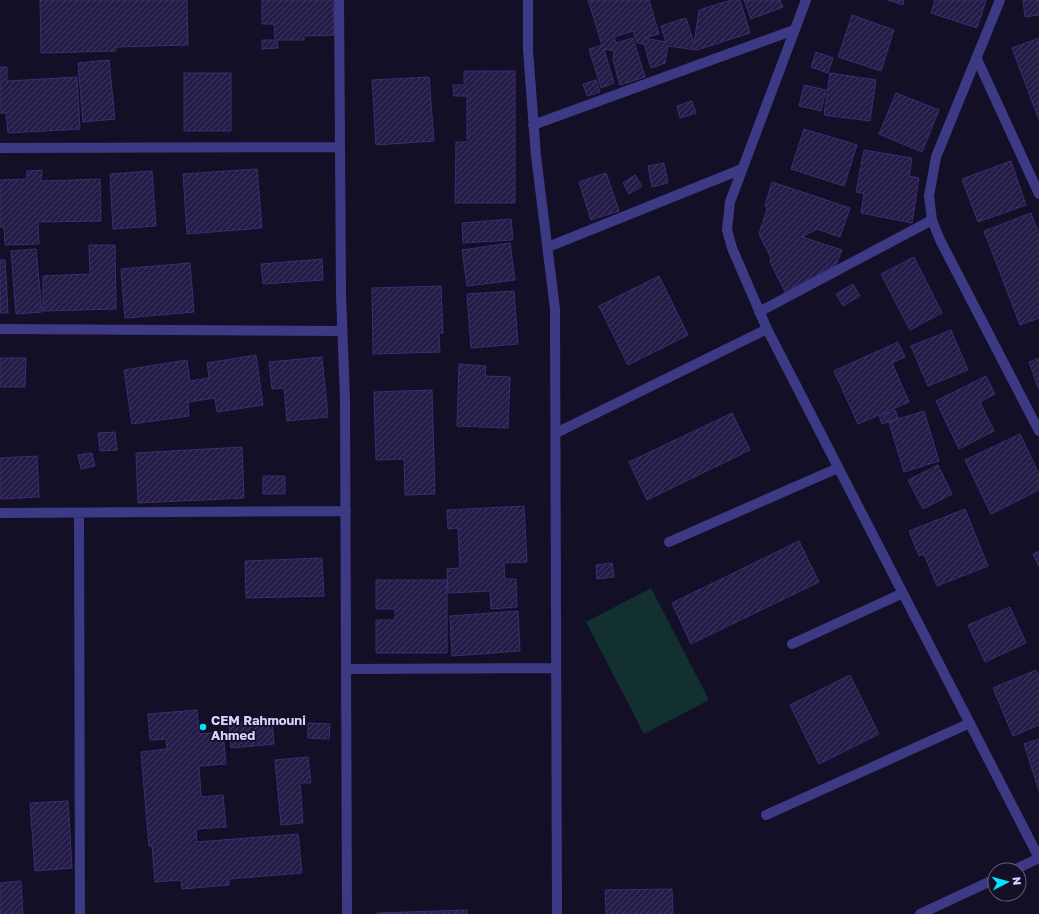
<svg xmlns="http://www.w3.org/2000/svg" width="1039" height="914" font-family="'Golos Text',sans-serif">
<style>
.green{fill:#12302f}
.building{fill:url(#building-hatch);stroke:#3b2d73}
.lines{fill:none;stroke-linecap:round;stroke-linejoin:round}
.street{stroke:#3d3a85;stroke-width:10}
.poi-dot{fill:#00e5ff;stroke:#130f26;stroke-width:1.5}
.labels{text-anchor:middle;stroke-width:3.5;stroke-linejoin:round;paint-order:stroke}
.poi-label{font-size:13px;font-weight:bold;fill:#d9d4ff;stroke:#130f26;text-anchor:start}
</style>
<defs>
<pattern id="building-hatch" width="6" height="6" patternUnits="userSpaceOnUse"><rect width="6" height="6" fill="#241b47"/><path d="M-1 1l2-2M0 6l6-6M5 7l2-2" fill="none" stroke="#433b63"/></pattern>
</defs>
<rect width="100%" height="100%" fill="#130f26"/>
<!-- green -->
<path class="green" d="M 651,588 L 709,700 L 644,734 L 586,622 Z"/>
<!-- building -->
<path class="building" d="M 40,0 L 187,0 L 188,45 L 116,47 L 116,51 L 41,53 Z
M 262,0 L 333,0 L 334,35 L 304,36 L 304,40 L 277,40 L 278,48 L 262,49 L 262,40 L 275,40 L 274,24 L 262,24 Z
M 588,0 L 649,0 L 659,34 L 644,38 L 666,42 L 661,26 L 686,18 L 694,43 L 699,10 L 731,0 L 740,0 L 750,33 L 697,50 L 668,46 L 665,63 L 651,68 L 644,44 L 637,43 L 633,31 L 614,37 L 616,43 L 633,38 L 645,77 L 620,85 L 613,60 L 614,51 L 604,49 L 614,83 L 601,88 L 589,49 L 602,45 Z
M 744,0 L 780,0 L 783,7 L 751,19 Z
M 888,0 L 904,0 L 903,5 Z
M 935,0 L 986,0 L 977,28 L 931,13 Z
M 1023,0 L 1039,0 L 1039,15 L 1025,17 Z
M 852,15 L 894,30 L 881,71 L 838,57 Z
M 1039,38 L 1039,120 L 1012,48 Z
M 816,52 L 833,58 L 828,73 L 811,67 Z
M 109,60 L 115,119 L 83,122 L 78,63 Z
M 0,67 L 7,67 L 7,81 L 77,77 L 80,129 L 8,133 L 6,113 L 0,113 Z
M 464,71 L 515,71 L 515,203 L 455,203 L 456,142 L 467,142 L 467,96 L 454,96 L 453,85 L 464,85 Z
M 184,73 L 231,73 L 231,131 L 184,131 Z
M 830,73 L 876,80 L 870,121 L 824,115 Z
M 429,77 L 434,141 L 376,145 L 372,80 Z
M 596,80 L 600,92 L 587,96 L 583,84 Z
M 804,85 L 826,90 L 821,111 L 799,106 Z
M 896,93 L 939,110 L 922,152 L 879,134 Z
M 692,101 L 696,113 L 680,118 L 677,106 Z
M 804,129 L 857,145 L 844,186 L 791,169 Z
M 864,150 L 912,158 L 909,176 L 919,178 L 912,223 L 861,213 L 864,194 L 856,192 Z
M 1011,161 L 1026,205 L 978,222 L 962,179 Z
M 664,163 L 668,183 L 652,187 L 648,166 Z
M 257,169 L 262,228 L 187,234 L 183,174 Z
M 42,170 L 41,181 L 100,179 L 101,221 L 38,222 L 39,244 L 5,245 L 4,227 L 0,227 L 0,180 L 27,179 L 27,171 Z
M 152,171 L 156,226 L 113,229 L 110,174 Z
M 606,173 L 619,211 L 591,220 L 579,182 Z
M 635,175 L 642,186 L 629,194 L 623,183 Z
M 772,182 L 850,208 L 840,237 L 817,229 L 802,237 L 842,250 L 836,265 L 785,292 L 770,262 L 771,258 L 759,234 L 767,209 L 765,205 Z
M 1031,213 L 1039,234 L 1039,318 L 1020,325 L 984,231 Z
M 511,219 L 513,240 L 463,243 L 462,223 Z
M 510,243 L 515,280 L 467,286 L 462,250 Z
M 89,245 L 115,245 L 116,309 L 43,311 L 43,276 L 90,274 Z
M 36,249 L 42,312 L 16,314 L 11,251 Z
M 914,257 L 942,313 L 910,330 L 881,274 Z
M 322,259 L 323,280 L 263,284 L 261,264 Z
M 0,260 L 5,260 L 8,313 L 0,313 Z
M 190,263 L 194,312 L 125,318 L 121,269 Z
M 659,276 L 688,335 L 628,365 L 599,306 Z
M 853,284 L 860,296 L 843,306 L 836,294 Z
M 441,286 L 443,333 L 439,333 L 440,352 L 373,354 L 372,288 Z
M 514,291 L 518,344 L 471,348 L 467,294 Z
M 951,330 L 968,370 L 928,386 L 911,346 Z
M 898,342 L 905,357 L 892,363 L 909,402 L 858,424 L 834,371 Z
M 256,355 L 263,405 L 217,412 L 215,398 L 188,402 L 189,416 L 132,424 L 124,370 L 187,360 L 190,381 L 209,378 L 207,363 Z
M 322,357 L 328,417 L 287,421 L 284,388 L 272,389 L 269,362 Z
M 0,358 L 26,358 L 25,387 L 0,387 Z
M 1039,358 L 1039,390 L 1029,362 Z
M 459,364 L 486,366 L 485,376 L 510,377 L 508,428 L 457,426 Z
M 986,376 L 995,394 L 980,402 L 994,431 L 959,449 L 936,401 Z
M 432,390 L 435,494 L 405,495 L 404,459 L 376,460 L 374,392 Z
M 895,410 L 898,418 L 882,424 L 879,416 Z
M 924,411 L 939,461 L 904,472 L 889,422 Z
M 732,413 L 750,450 L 647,500 L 629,462 Z
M 115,432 L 117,450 L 100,451 L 98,433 Z
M 1020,434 L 1039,474 L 1039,490 L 991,514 L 965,460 Z
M 242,447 L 244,498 L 138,503 L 136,453 Z
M 92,453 L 95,466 L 81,469 L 78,455 Z
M 37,456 L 39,497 L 0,499 L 0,458 Z
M 938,465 L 952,494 L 923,509 L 908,480 Z
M 263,476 L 285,476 L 285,494 L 263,494 Z
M 524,506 L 527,562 L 504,563 L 505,579 L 516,579 L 517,607 L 491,609 L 490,591 L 448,593 L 447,569 L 460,568 L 458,528 L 448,529 L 447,510 Z
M 965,509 L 988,566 L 937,586 L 924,554 L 919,556 L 909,531 Z
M 799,541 L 819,582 L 691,644 L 672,603 Z
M 1039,551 L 1039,567 L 1033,554 Z
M 322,558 L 324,596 L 246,598 L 245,561 Z
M 612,563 L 614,577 L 597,579 L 596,565 Z
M 376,580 L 447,580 L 447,653 L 376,653 L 376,620 L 395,620 L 395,609 L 376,609 Z
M 1010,607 L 1026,643 L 985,662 L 968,625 Z
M 518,611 L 520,651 L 452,656 L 450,616 Z
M 1036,670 L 1039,677 L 1039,725 L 1013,736 L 993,688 Z
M 850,675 L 879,734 L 819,764 L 790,705 Z
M 197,710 L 199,734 L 223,732 L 226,764 L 199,766 L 201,797 L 223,795 L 226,827 L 196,829 L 197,842 L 298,834 L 302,873 L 229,879 L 229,885 L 182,889 L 181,880 L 155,882 L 152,846 L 149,846 L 141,752 L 167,749 L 166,739 L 150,740 L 148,714 Z
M 272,720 L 274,744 L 231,748 L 229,723 Z
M 308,723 L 330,724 L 329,739 L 308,738 Z
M 1039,739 L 1039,791 L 1024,744 Z
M 308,757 L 311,783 L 300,783 L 303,823 L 281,825 L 275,760 Z
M 68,801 L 72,868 L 35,871 L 30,803 Z
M 21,881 L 23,914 L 0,914 L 0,883 Z
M 672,889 L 673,914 L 606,914 L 605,890 Z
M 467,910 L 467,914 L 377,914 L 377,913 Z"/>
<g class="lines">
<!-- street -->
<path class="street" d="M 339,0 L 341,295 L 345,399 L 347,914
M 528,0 L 528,50 L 536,156 L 555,309 L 557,914
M 806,0 L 730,202 L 727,230 L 732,248 L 767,329 L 1039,858
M 1000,0 L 936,157 L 929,196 L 932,220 L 940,240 L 1039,431
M 977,59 L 1039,194
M 533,125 L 794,30
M 0,148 L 340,147
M 548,247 L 742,169
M 759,312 L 932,220
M 0,329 L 342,331
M 556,433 L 767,329
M 0,513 L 346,511
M 79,513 L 80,914
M 669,542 L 838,468
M 792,644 L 903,593
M 347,669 L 556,668
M 766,815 L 970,723
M 1014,870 L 1039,858
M 920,914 L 995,879"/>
</g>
<!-- markers -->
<circle class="poi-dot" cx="203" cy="727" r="4"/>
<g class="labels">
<!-- poi labels -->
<g class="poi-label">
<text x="211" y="725">CEM Rahmouni<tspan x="211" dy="15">Ahmed</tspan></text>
</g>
</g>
<!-- north arrow -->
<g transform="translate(1007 882) rotate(84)"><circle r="19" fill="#130f26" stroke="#625e7d"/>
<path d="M0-3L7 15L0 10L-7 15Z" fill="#00e5ff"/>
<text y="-6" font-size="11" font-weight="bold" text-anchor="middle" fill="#d9d4ff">N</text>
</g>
</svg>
